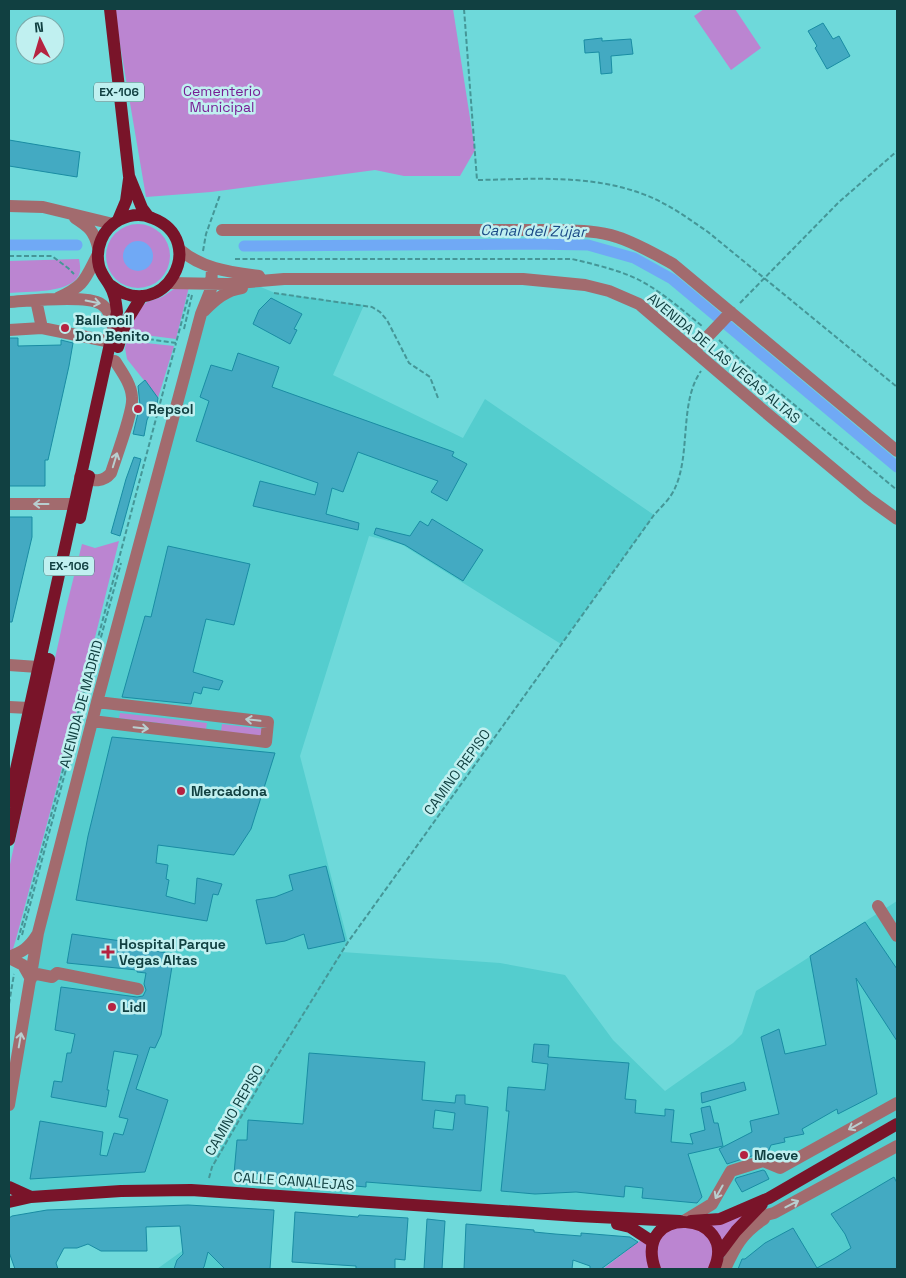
<svg xmlns="http://www.w3.org/2000/svg" width="906" height="1278" font-family="'Space Grotesk',sans-serif">
<style>
.built{fill:#54cdce}
.green{fill:#bb85d1}
.water{fill:#70a9f5}
.lines{fill:none;stroke-linecap:round;stroke-linejoin:round}
.canal{stroke:#70a9f5;stroke-width:11}
.building{fill:#43aac2;stroke:#198ca3;fill-rule:evenodd}
.path{stroke:#459697;stroke-width:2;stroke-dasharray:5 2.5;stroke-linecap:butt}
.minor{stroke:#a26b6e;stroke-width:12}
.major{stroke:#791429;stroke-width:12}
.oneway{stroke:#b8cfd0}
.poi-dot{fill:#b52341;stroke:#c0f0f0;stroke-width:2}
.labels{text-anchor:middle;stroke-width:5;stroke-linejoin:round;paint-order:stroke}
.shield{fill:#c0f0f0;stroke:#467576;stroke-width:1}
.shield-label{font-size:12px;font-weight:bold;fill:#114041}
.park-label{font-size:14px;fill:#771d94;stroke:#c0f0f0}
.poi-label{font-size:14px;font-weight:bold;fill:#114041;stroke:#c0f0f0;text-anchor:start}
.street-label{font-size:14px;fill:#114041;stroke:#c0f0f0}
.water-label{font-size:15px;font-style:italic;fill:#1a4a86;stroke:#c0f0f0}
</style>
<rect width="100%" height="100%" fill="#6ed9da"/>
<!-- built -->
<path class="built" d="M 256,285 L 275,293 L 364,305 L 333,375 L 463,438 L 459,445 L 485,399 L 654,515 L 561,644 L 401,544 L 369,536 L 300,756 L 348,942 L 342,952 L 500,963 L 565,975 L 613,1040 L 665,1091 L 733,1043 L 742,1034 L 756,991 L 897,901 L 897,1269 L 714,1269 L 707,1230 L 205,1190 L 31,1197 L 9,1187 L 9,1105 L 31,979 L 197,332 L 213,301 Z
M 196,1241 L 225,1269 L 157,1269 Z"/>
<!-- green -->
<path class="green" d="M 114,9 L 453,9 L 475,150 L 460,176 L 404,176 L 375,170 L 211,192 L 146,197 Z
M 704,9 L 735,9 L 761,48 L 731,70 L 694,16 Z
M106 256a32 32 0 1 1 64 0a32 32 0 1 1-64 0Z
M 79,259 C 80,264 81,270 79,275 C 70,294 27,291 9,293 L 9,261 Z
M 189,287 L 176,339 L 129,333 L 133,319 L 140,308 L 147,302 L 162,297 L 174,289 Z
M 127,341 L 174,346 L 158,398 L 127,359 L 125,348 Z
M 119,541 L 70,738 L 16,939 L 12,952 L 9,952 L 9,869 L 66,608 L 82,544 L 95,548 Z
M 120,713 L 207,723 L 206,729 L 119,718 Z
M 222,724 L 262,729 L 261,736 L 221,731 Z
M 769,1198 L 714,1269 L 603,1269 L 638,1242 L 691,1221 Z"/>
<!-- water -->
<path class="water" d="M123 256a15 15 0 1 1 30 0a15 15 0 1 1-30 0Z"/>
<g class="lines">
<!-- canal -->
<path class="canal" d="M 9,245 L 77,245
M 244,246 L 531,244 L 588,245 L 634,258 L 672,279 L 897,467"/>
</g>
<!-- building -->
<path class="building" d="M 823,23 L 833,39 L 839,36 L 850,56 L 827,69 L 815,48 L 817,46 L 808,31 Z
M 602,38 L 602,41 L 631,39 L 633,54 L 611,56 L 612,73 L 601,74 L 599,52 L 585,53 L 584,40 Z
M 9,140 L 80,152 L 77,177 L 9,166 Z
M 271,298 L 302,314 L 294,329 L 297,330 L 290,344 L 253,324 L 259,310 Z
M 9,338 L 18,338 L 18,346 L 61,345 L 61,340 L 73,343 L 69,366 L 48,460 L 45,460 L 45,486 L 9,486 Z
M 238,353 L 279,367 L 272,387 L 454,452 L 452,456 L 467,464 L 447,501 L 431,492 L 438,481 L 358,452 L 343,492 L 332,488 L 326,514 L 359,523 L 358,530 L 253,506 L 260,481 L 315,495 L 318,483 L 196,441 L 209,401 L 200,397 L 211,365 L 232,371 Z
M 145,380 L 158,398 L 156,410 L 153,407 L 147,420 L 144,436 L 133,434 L 140,405 L 138,386 Z
M 134,457 L 141,459 L 120,536 L 111,533 L 126,479 Z
M 9,517 L 32,517 L 32,537 L 12,622 L 9,622 Z
M 432,519 L 483,550 L 463,581 L 405,545 L 374,534 L 376,528 L 410,536 L 420,521 L 428,526 Z
M 168,546 L 250,564 L 234,625 L 206,619 L 193,672 L 223,681 L 219,690 L 203,687 L 201,694 L 194,692 L 191,704 L 122,697 L 145,616 L 151,617 Z
M 112,737 L 275,753 L 251,829 L 234,855 L 158,845 L 156,863 L 168,865 L 166,879 L 169,880 L 166,896 L 195,904 L 197,878 L 222,884 L 218,895 L 213,894 L 207,921 L 76,900 L 88,836 Z
M 326,866 L 345,941 L 308,949 L 304,934 L 285,941 L 266,944 L 256,900 L 275,897 L 293,890 L 289,875 Z
M 865,922 L 897,969 L 897,1041 L 856,978 L 877,1094 L 838,1114 L 837,1109 L 802,1129 L 804,1134 L 784,1138 L 785,1142 L 771,1145 L 767,1154 L 761,1153 L 727,1164 L 719,1149 L 752,1132 L 750,1121 L 779,1114 L 761,1037 L 779,1029 L 785,1054 L 826,1045 L 810,956 Z
M 72,934 L 149,945 L 149,950 L 174,954 L 161,1035 L 155,1048 L 150,1047 L 136,1089 L 168,1100 L 145,1172 L 30,1179 L 40,1121 L 103,1132 L 100,1155 L 107,1156 L 114,1133 L 123,1135 L 128,1119 L 119,1117 L 138,1055 L 114,1051 L 107,1090 L 109,1090 L 106,1107 L 51,1097 L 54,1081 L 62,1082 L 67,1053 L 71,1053 L 75,1034 L 55,1030 L 61,987 L 137,997 L 143,996 L 146,990 L 144,984 L 146,973 L 137,972 L 137,970 L 67,963 Z
M 534,1044 L 549,1045 L 548,1057 L 629,1063 L 625,1099 L 636,1100 L 635,1113 L 665,1116 L 665,1109 L 674,1110 L 671,1142 L 693,1144 L 690,1134 L 705,1130 L 701,1108 L 710,1106 L 714,1123 L 718,1123 L 723,1146 L 688,1154 L 702,1197 L 697,1203 L 642,1198 L 643,1188 L 625,1186 L 624,1197 L 576,1192 L 535,1194 L 501,1191 L 509,1111 L 506,1111 L 508,1087 L 545,1090 L 548,1064 L 532,1062 Z
M 309,1053 L 425,1062 L 422,1100 L 455,1103 L 456,1095 L 465,1095 L 465,1104 L 488,1107 L 481,1191 L 366,1182 L 366,1187 L 274,1178 L 274,1175 L 244,1172 L 244,1176 L 234,1174 L 237,1140 L 247,1140 L 248,1120 L 303,1124 ZM 435,1110 L 455,1113 L 453,1130 L 433,1128 Z
M 744,1082 L 746,1090 L 702,1103 L 701,1093 Z
M 763,1170 L 765,1171 L 769,1179 L 742,1192 L 735,1180 L 736,1178 Z
M 894,1177 L 897,1183 L 897,1269 L 738,1269 L 742,1259 L 745,1259 L 765,1243 L 793,1228 L 817,1268 L 835,1258 L 851,1248 L 845,1234 L 831,1214 Z
M 188,1205 L 274,1210 L 270,1269 L 225,1269 L 208,1252 L 204,1267 L 202,1269 L 174,1269 L 177,1260 L 183,1254 L 180,1226 L 146,1227 L 147,1251 L 101,1251 L 88,1244 L 77,1248 L 64,1248 L 56,1263 L 58,1269 L 15,1269 L 9,1252 L 9,1218 L 12,1216 L 47,1210 Z
M 295,1212 L 358,1217 L 359,1215 L 408,1218 L 405,1260 L 395,1259 L 395,1269 L 356,1269 L 356,1266 L 292,1262 Z
M 427,1219 L 445,1221 L 442,1269 L 424,1269 Z
M 466,1224 L 534,1230 L 534,1232 L 555,1234 L 581,1236 L 581,1233 L 630,1237 L 638,1242 L 601,1269 L 590,1269 L 590,1266 L 573,1260 L 572,1269 L 464,1269 Z"/>
<g class="lines">
<!-- path -->
<path class="path" d="M 464,9 L 477,180 C 535,179 594,174 648,196 C 670,205 689,219 708,232 L 897,387
M 203,251 L 206,234 L 220,195
M 9,256 L 52,256 L 68,268 L 74,274
M 235,259 L 572,259 C 593,264 615,269 635,278 C 660,290 681,309 702,326
M 274,293 L 372,307 L 380,312 L 387,320 L 409,363 L 430,377 L 438,398
M 740,303 L 838,203 L 897,151
M 184,329 L 192,295
M 134,337 L 176,343 L 189,294
M 719,340 L 745,364 L 897,490
M 97,652 L 121,563
M 22,935 L 74,739
M 18,940 L 176,343
M 9,1004 L 14,974
M 209,1178 L 212,1167 L 260,1084 L 348,942 L 654,515 C 661,507 671,498 675,488 C 691,454 679,402 701,371"/>
<!-- minor -->
<path class="minor" d="M 9,206 L 43,207 L 113,224
M 75,218 C 89,227 94,231 98,247
M 222,230 L 543,230 C 567,231 594,229 617,237 C 636,243 655,254 673,264 L 897,451
M 179,249 C 202,269 230,272 259,276
M 169,283 L 225,284 L 284,279 L 523,279 L 585,285 L 609,291 L 639,304 L 764,411 L 868,498 L 897,519
M 58,298 C 85,285 84,281 97,256
M 36,300 L 42,328 L 111,342
M 9,302 C 28,301 86,294 101,304 C 109,309 112,319 114,327
M 204,311 C 215,300 226,290 242,288
M 9,330 L 42,328
M 694,351 L 731,312
M 80,477 C 92,480 102,484 111,473 C 116,457 134,410 132,397 C 131,384 122,372 115,361
M 9,504 L 74,504
M 9,665 L 38,667
M 9,707 L 29,708
M 92,721 L 266,742 L 268,722 L 97,702
M 878,906 L 897,936
M 9,957 C 22,952 29,948 37,935
M 9,958 L 23,965 L 31,979
M 32,973 L 52,977 L 57,973 L 138,989
M 9,1105 L 38,933 L 97,702 L 201,314 L 211,289 L 212,268
M 747,1220 L 774,1213 L 897,1146
M 684,1221 L 712,1204 L 731,1171 L 763,1161 L 780,1168 L 897,1103
M 725,1269 C 735,1247 742,1233 764,1219"/>
<!-- major -->
<path class="major" d="M 110,9 L 129,176 L 142,208 L 148,216
M 118,220 L 126,201 L 129,179
M 118,347 L 126,322 L 142,296
M 80,518 L 89,476
M 9,801 L 117,312 C 116,302 115,294 110,286 C 106,279 101,274 99,266 C 95,249 102,229 119,220 C 129,215 141,213 152,218 C 211,240 164,327 110,285
M 9,840 L 49,659
M 9,1187 L 31,1197
M 9,1202 L 31,1197 L 121,1191 L 191,1190 L 577,1216 L 680,1221
M 691,1221 L 720,1219 L 769,1198 L 897,1124
M 617,1224 L 630,1227 L 653,1242
M 718,1255 L 736,1231 L 762,1204
M 655,1269 C 632,1203 740,1210 714,1269"/>
</g>
<!-- one-way arrows -->
<defs><path id="oneway-shaft" d="M-6 0H5M1.5-3L5.5 0L1.5 3" fill="none" stroke-width="1.6" stroke-linecap="round" stroke-linejoin="round" transform="scale(1.25)"/></defs>
<g class="oneway">
<use href="#oneway-shaft" transform="translate(93 302) rotate(11)"/>
<use href="#oneway-shaft" transform="translate(115 460) rotate(-73)"/>
<use href="#oneway-shaft" transform="translate(41 504) rotate(180)"/>
<use href="#oneway-shaft" transform="translate(253 720) rotate(-174)"/>
<use href="#oneway-shaft" transform="translate(141 728) rotate(6)"/>
<use href="#oneway-shaft" transform="translate(20 1040) rotate(-80)"/>
<use href="#oneway-shaft" transform="translate(855 1126) rotate(151)"/>
<use href="#oneway-shaft" transform="translate(719 1192) rotate(119)"/>
<use href="#oneway-shaft" transform="translate(792 1204) rotate(-27)"/>
</g>
<!-- markers -->
<g class="poi-dot">
<circle cx="65" cy="328" r="5"/>
<circle cx="138" cy="409" r="5"/>
<circle cx="181" cy="791" r="5"/>
<path d="M105.5 944.5h5v5h5v5h-5v5h-5v-5h-5v-5h5z"/>
<circle cx="112" cy="1007" r="5"/>
<circle cx="744" cy="1155" r="5"/>
</g>
<g class="labels">
<!-- shield labels -->
<g class="shield">
<rect x="94" y="82.5" width="50" height="19" rx="4"/>
<rect x="44" y="556.5" width="50" height="19" rx="4"/>
</g>
<g class="shield-label">
<text x="119" y="96">EX-106</text>
<text x="69" y="570">EX-106</text>
</g>
<!-- park labels -->
<g class="park-label">
<text x="222" y="96">Cementerio<tspan x="222" dy="16">Municipal</tspan></text>
</g>
<!-- poi labels -->
<g class="poi-label">
<text x="75" y="325">Ballenoil<tspan x="75" dy="16">Don Benito</tspan></text>
<text x="148" y="414">Repsol</text>
<text x="191" y="796">Mercadona</text>
<text x="119" y="949">Hospital Parque<tspan x="119" dy="16">Vegas Altas</tspan></text>
<text x="122" y="1012">Lidl</text>
<text x="754" y="1160">Moeve</text>
</g>
<!-- street labels -->
<g class="street-label">
<text transform="translate(724 358) rotate(40)" y="5">AVENIDA DE LAS VEGAS ALTAS</text>
<text transform="translate(81 704) rotate(-75)" y="5">AVENIDA DE MADRID</text>
<text transform="translate(457 772) rotate(-54)" y="5">CAMINO REPISO</text>
<text transform="translate(234 1110) rotate(-60)" y="5">CAMINO REPISO</text>
<text transform="translate(294 1181) rotate(4)" y="5">CALLE CANALEJAS</text>
</g>
<!-- water labels -->
<g class="water-label">
<text transform="translate(533 231) rotate(1)" y="5">Canal del Zújar</text>
</g>
</g>
<!-- border -->
<rect width="906" height="1278" fill="none" stroke="#114041" stroke-width="20"/>
<!-- north arrow -->
<g transform="translate(40 40) rotate(355)"><circle r="24" fill="#c0f0f0" stroke="#7aaaaa"/>
<path d="M0-4L9 19L0 12L-9 19Z" fill="#b52341"/>
<text y="-8" font-size="14" font-weight="bold" text-anchor="middle" fill="#114041">N</text>
</g>
</svg>
